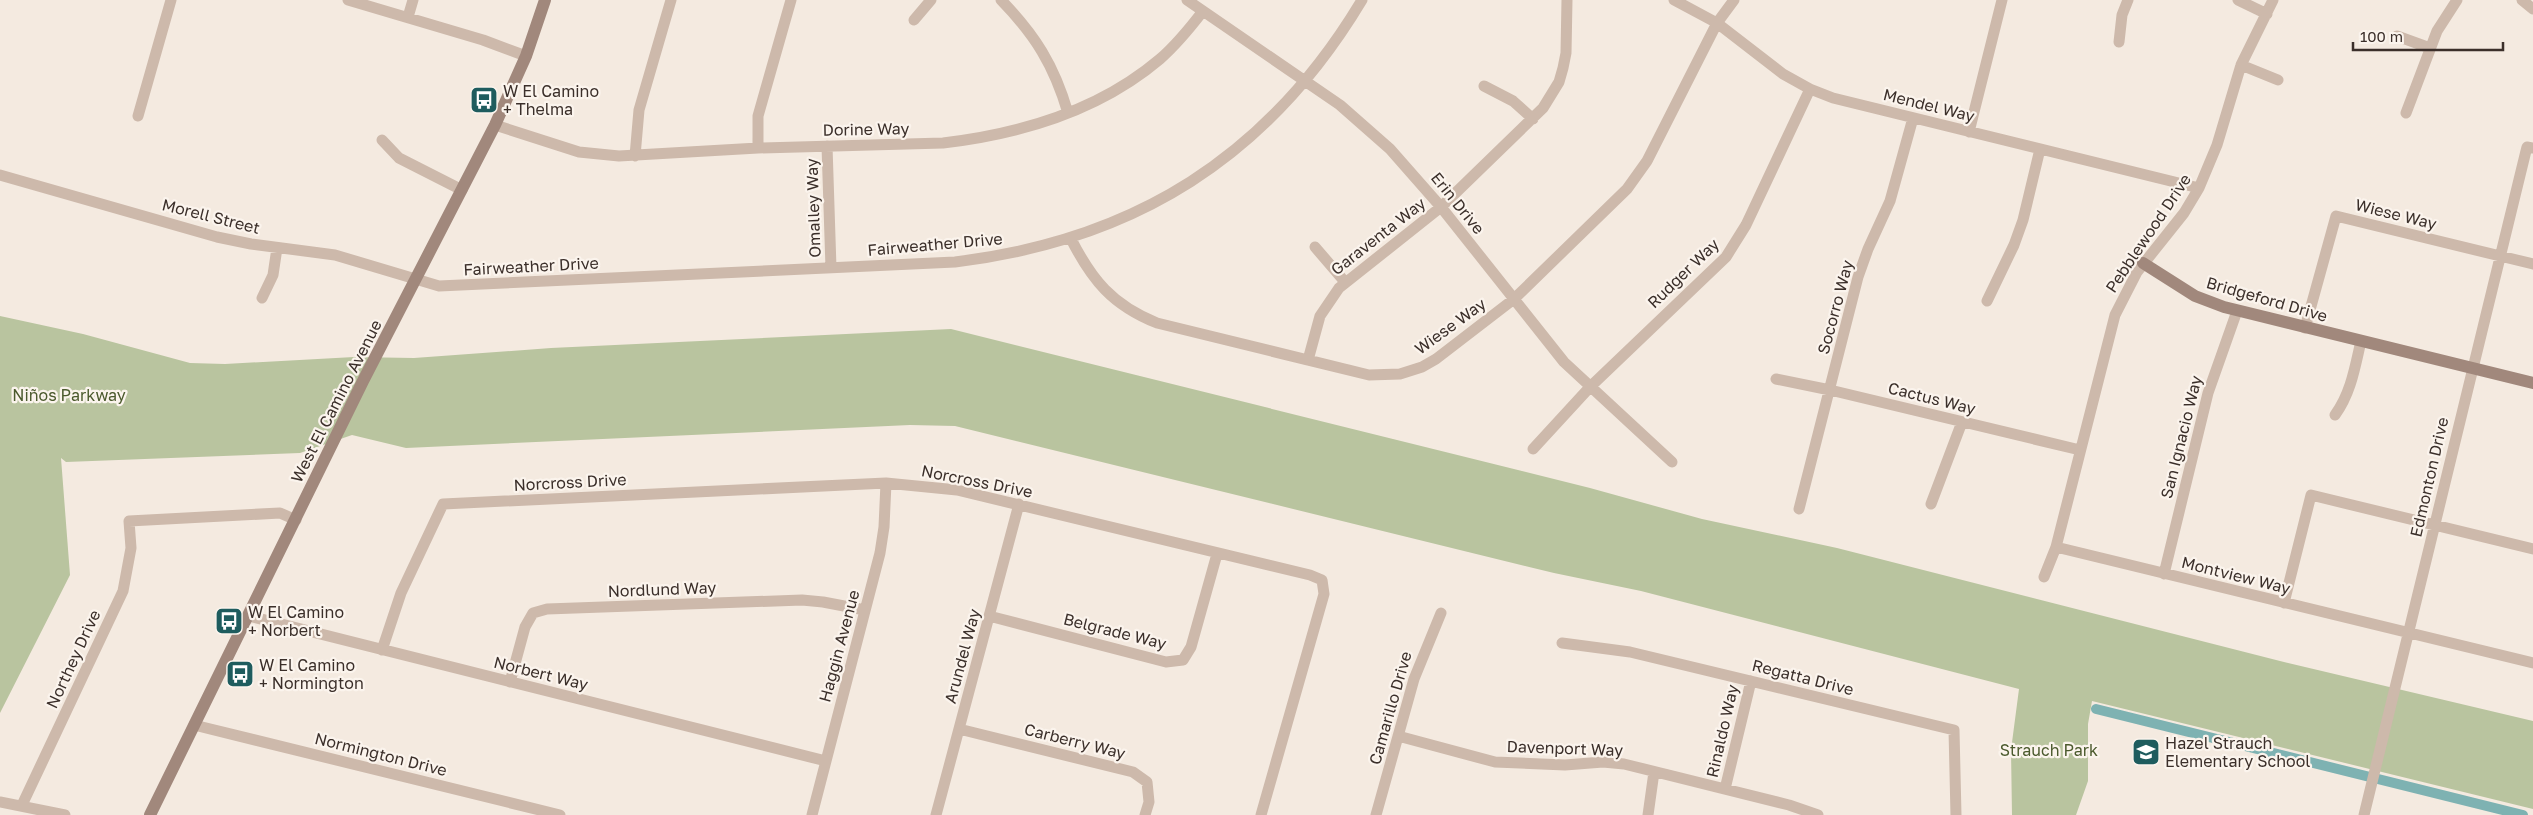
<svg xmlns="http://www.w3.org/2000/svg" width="2533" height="815" font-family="'Golos Text',sans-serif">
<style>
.green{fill:#b9c49f}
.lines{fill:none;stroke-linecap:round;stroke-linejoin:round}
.canal{stroke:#7eb2b2;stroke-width:10}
.street{stroke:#cdb9ab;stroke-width:11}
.secondary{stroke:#a1887c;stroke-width:12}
.labels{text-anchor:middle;stroke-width:4.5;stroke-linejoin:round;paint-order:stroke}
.poi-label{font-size:16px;fill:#3b2f2a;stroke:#fbf4ed;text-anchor:start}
.street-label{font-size:16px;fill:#3b2f2a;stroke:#fbf4ed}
.park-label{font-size:16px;fill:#4b5a2d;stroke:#fbf4ed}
</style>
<rect width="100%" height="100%" fill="#f4eae0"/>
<!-- green -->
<path class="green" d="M 0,316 L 83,334 L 190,363 L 225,364 L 354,357 L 414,358 L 551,348 L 951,329 L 1590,488 L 1702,519 L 1837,548 L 2280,661 L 2533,721 L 2533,809 L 2092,701 L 2088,724 L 2088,781 L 2076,815 L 2012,815 L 2011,750 L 2019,689 L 1641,591 L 1554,573 L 955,426 L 910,425 L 406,448 L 352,435 L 300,453 L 66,462 L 61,458 L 70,575 L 0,713 Z"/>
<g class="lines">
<!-- canal -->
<path class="canal" d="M 2096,709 L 2523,815"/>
<!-- street -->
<path class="street" d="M 348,0 L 483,40 L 526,56
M 1001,0 C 1035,35 1054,65 1068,113
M 1187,0 L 1340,105 L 1390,149 L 1441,207 L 1564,362 L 1672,462
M 1674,0 L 1717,23 L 1783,74 L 1810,89 L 1833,98 L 2199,188
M 2238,0 L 2267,14
M 2522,0 L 2533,9
M 408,17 L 413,0
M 914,20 L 931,0
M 2397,36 L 2430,48
M 2119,42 L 2122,15 L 2128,0
M 2241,65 L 2278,80
M 1484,86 L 1513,101 L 1533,119
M 2406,113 L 2437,31 L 2457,0
M 138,116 L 171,0
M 495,125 L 579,152 L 619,156 L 758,148 L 943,143 C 1020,134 1100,110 1160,59 C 1176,45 1190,28 1203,11
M 1969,132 L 2002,0
M 382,140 L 399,158 L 462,190
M 827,146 L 831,268
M 758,148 L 758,116 L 791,0
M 635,156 L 639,110 L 671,0
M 0,175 L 217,237 L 251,244 L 335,255 L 439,286 L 955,262 C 1135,240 1268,157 1362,0
M 1071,239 C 1092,280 1112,305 1157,323 L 1369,375 L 1400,374 L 1422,367 L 1436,359 L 1514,299 L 1627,189 L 1647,161 L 1717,23 L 1734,0
M 1315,247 L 1345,282
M 262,298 L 273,275 L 277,248
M 1987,301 L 2014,245 L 2023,220 L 2040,149
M 2305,328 L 2336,216 L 2533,264
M 1308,360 L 1320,316 L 1339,288 L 1441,207 L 1543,108 L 1559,82 L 1563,68 L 1566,53 L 1567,0
M 1776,379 L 1830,390 L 2080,450
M 2335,415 C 2351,393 2355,367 2361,341
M 1533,449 L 1590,387 L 1726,257 L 1746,225 L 1810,89
M 1931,504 L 1962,422
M 1799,509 L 1858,277 L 1868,249 L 1890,201 L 1913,118
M 2056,547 L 2533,663
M 2164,574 L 2208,393 L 2237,311
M 2044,577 L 2056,547 L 2115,315 L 2137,272 L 2184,213 L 2199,188 L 2217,145 L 2241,65 L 2273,0
M 2284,603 L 2311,495 L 2533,549
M 249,616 L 826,761
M 989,616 L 1166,662 L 1183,660 L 1191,647 L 1217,554
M 1562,643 L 1630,652 L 1954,730 L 1956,815
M 382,650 L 401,593 L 443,504 L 886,483 L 957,490 L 1310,575 L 1322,580 L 1324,594 L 1261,815
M 510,682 L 525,627 L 533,613 L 547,609 L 802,600 L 823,602 L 865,610
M 194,725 L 560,815
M 959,729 L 1133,772 L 1147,782 L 1149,802 L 1145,815
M 1398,736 L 1495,762 L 1565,765 L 1603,762 L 1624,764 L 1789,805 L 1818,815
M 1725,789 L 1751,681
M 0,802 L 65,815
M 22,805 L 123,591 L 131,548 L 129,521 L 280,513 L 296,520
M 812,815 L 880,553 L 884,527 L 886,483
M 936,815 L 1019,504
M 1376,815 L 1414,679 L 1441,613
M 1648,815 L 1654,772
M 2364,815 C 2419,592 2471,369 2527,147 L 2533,148"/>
<!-- secondary -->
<path class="secondary" d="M 2143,263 L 2195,296 L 2224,307 L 2533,383
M 150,815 L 363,381 L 495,125 L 526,56 L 545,0"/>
</g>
<!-- icons -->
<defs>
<symbol id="bus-square" viewBox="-11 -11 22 22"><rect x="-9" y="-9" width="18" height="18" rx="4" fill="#1e5c5e" stroke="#fbf4ed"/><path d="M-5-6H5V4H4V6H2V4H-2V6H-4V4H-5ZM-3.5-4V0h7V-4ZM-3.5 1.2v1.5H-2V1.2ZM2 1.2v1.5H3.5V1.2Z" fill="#fff"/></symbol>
<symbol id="school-square" viewBox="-11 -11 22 22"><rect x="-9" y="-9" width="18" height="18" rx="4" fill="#1e5c5e" stroke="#fbf4ed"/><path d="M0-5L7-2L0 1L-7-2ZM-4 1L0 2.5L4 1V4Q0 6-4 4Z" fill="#fff"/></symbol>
</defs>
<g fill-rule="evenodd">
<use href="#bus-square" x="468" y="84" width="32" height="32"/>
<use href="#bus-square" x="213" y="605" width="32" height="32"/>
<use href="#bus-square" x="224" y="658" width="32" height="32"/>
<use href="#school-square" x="2130" y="736" width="32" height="32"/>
</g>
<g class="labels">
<!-- poi labels -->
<g class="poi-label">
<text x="503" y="97">W El Camino<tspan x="503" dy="18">+ Thelma</tspan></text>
<text x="248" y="618">W El Camino<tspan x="248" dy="18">+ Norbert</tspan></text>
<text x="259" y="671">W El Camino<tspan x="259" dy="18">+ Normington</tspan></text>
<text x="2165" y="749">Hazel Strauch<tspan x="2165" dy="18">Elementary School</tspan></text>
</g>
<!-- street labels -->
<g class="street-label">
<text transform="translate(1929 105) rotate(14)" y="6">Mendel Way</text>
<text transform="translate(866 129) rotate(-1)" y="6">Dorine Way</text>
<text transform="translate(1458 203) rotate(51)" y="6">Erin Drive</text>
<text transform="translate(813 208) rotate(-92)" y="6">Omalley Way</text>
<text transform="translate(2396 214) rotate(14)" y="6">Wiese Way</text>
<text transform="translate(211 216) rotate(14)" y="6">Morell Street</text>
<text transform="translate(2148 233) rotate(-56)" y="6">Pebblewood Drive</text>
<text transform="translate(1378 236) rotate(-38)" y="6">Garaventa Way</text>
<text transform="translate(935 244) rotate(-5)" y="6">Fairweather Drive</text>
<text transform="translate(531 266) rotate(-3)" y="6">Fairweather Drive</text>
<text transform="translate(1683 273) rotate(-44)" y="6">Rudger Way</text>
<text transform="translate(2267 299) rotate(16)" y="6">Bridgeford Drive</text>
<text transform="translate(1835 307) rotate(-75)" y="6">Socorro Way</text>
<text transform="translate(1450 326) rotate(-36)" y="6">Wiese Way</text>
<text transform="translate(1932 398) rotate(14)" y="6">Cactus Way</text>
<text transform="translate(336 401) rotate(-63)" y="6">West El Camino Avenue</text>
<text transform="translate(2181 437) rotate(-76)" y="6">San Ignacio Way</text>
<text transform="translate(2429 477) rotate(-77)" y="6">Edmonton Drive</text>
<text transform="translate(977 481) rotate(11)" y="6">Norcross Drive</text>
<text transform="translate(570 482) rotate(-3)" y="6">Norcross Drive</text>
<text transform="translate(2236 575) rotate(14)" y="6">Montview Way</text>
<text transform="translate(662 589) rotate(-2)" y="6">Nordlund Way</text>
<text transform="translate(1115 631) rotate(14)" y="6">Belgrade Way</text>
<text transform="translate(839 646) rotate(-75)" y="6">Haggin Avenue</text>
<text transform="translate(962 656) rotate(-75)" y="6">Arundel Way</text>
<text transform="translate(73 659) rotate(-65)" y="6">Northey Drive</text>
<text transform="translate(541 673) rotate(14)" y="6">Norbert Way</text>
<text transform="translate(1803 677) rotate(14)" y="6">Regatta Drive</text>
<text transform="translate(1390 708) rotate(-74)" y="6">Camarillo Drive</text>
<text transform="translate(1722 731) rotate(-77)" y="6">Rinaldo Way</text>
<text transform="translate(1075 741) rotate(14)" y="6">Carberry Way</text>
<text transform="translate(1565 748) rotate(2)" y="6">Davenport Way</text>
<text transform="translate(381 754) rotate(14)" y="6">Normington Drive</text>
</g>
<!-- park labels -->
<g class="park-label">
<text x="69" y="401">Niños Parkway</text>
<text x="2049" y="756">Strauch Park</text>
</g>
</g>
<!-- scale -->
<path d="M2353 42v8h150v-8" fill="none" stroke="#3b2f2a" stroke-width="2.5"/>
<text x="2360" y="42" font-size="15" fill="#3b2f2a" stroke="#fbf4ed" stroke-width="4" paint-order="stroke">100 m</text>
</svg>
